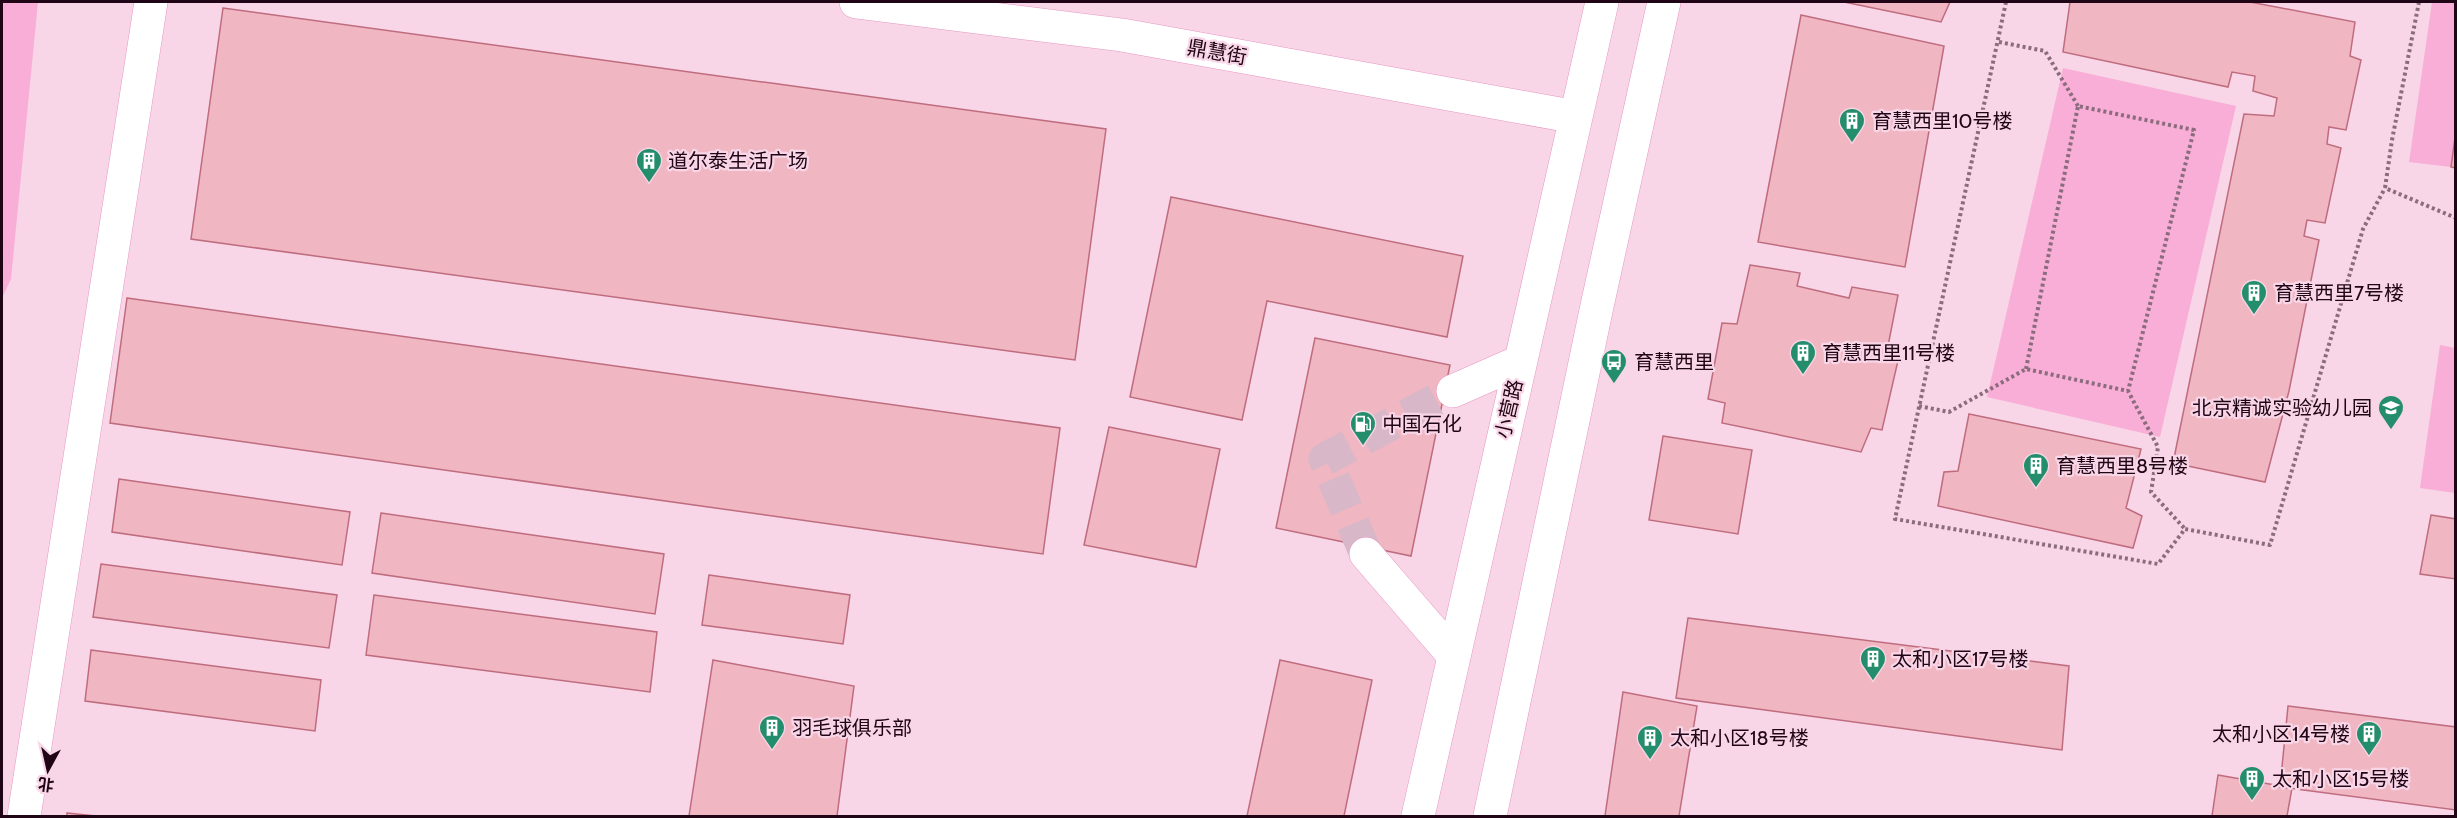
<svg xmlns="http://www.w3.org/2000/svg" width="2457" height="818" font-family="Cabin,'Noto Sans SC',sans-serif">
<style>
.green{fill:#f8aed6}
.building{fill:#f0b6c1;stroke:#bf6c7f;stroke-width:1.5}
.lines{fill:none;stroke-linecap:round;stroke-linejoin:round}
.minor-tunnel{stroke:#d7b7c8;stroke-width:33;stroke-dasharray:33 16;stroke-linecap:butt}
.minor-casing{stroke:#e697c2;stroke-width:34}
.path{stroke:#8a6c7d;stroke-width:4;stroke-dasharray:3 3;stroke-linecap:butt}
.minor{stroke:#fff;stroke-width:33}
.labels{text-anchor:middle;stroke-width:4.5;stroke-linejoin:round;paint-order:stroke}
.street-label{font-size:20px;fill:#1f0515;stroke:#f8d6e7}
.poi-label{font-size:20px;fill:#1f0515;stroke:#f8d6e7;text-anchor:start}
</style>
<rect width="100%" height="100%" fill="#f8d6e7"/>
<!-- green -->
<path class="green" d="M 2,2 L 38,2 L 11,279 L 2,298 Z
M 2432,2 L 2455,2 L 2456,130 L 2451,167 L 2409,162 Z
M 2063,68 L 2236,106 L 2160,437 L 1987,397 Z
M 2440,345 L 2455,348 L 2455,493 L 2420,488 Z"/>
<!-- building -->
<path class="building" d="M 1844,2 L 1950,2 L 1941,22 Z
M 2070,2 L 2250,2 L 2355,22 L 2350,56 L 2361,60 L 2346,130 L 2329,127 L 2327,144 L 2341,148 L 2325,223 L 2307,220 L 2304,236 L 2319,240 L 2289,391 L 2265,482 L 2173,463 L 2244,114 L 2274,116 L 2277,98 L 2253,91 L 2255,76 L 2232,72 L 2228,87 L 2063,52 Z
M 223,8 L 1106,129 L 1075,360 L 191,239 Z
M 1801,15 L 1944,46 L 1905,267 L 1758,242 Z
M 2456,130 L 2456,168 L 2451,167 Z
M 1171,197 L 1463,256 L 1447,337 L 1267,301 L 1242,420 L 1130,397 Z
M 1750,265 L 1800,273 L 1797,286 L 1849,298 L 1852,287 L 1898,295 L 1887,351 L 1900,352 L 1882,430 L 1871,428 L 1861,452 L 1722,423 L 1725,403 L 1708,399 L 1722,323 L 1737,324 Z
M 127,298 L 1060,428 L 1043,554 L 110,423 Z
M 1315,338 L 1450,365 L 1411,556 L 1276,528 Z
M 1969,414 L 2141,449 L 2126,508 L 2142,516 L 2133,548 L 1938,506 L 1944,472 L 1958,471 Z
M 1109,427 L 1220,449 L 1196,567 L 1084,545 Z
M 1663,436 L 1752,450 L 1738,534 L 1649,520 Z
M 119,479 L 350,512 L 342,565 L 112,532 Z
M 381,513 L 664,554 L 655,614 L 372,573 Z
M 2431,515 L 2456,519 L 2456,579 L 2420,574 Z
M 101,564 L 337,595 L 329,648 L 93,617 Z
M 709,575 L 850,595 L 843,644 L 702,625 Z
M 374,595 L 657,632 L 650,692 L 366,655 Z
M 1688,618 L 2069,666 L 2062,750 L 1676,698 Z
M 91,650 L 321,680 L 315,731 L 85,701 Z
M 713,660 L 854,686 L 837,816 L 689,816 Z
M 1280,660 L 1372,680 L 1344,816 L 1247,816 Z
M 1623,692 L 1697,706 L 1679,816 L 1605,816 Z
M 2288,706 L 2456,727 L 2456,810 L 2280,787 Z
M 2218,775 L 2292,788 L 2287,816 L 2212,816 Z
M 67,813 L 96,816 L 67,816 Z"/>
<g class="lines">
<!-- minor-tunnel -->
<path class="minor-tunnel" d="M 1366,554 L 1325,459 L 1453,391"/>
<defs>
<path id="minor" d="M 856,2 L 1122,35 L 1576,117
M 1453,391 L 1519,362
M 1366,554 L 1454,656
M 24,816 L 151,2
M 1418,816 L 1602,2
M 1490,816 L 1597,306 L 1664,2"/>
</defs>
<!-- minor casing -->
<use href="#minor" class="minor-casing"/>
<!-- path -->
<path class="path" d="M 2006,2 L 1895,519 L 2158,564 L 2185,529 L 2270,545 L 2363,229 L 2385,188
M 2419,2 L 2392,140 L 2385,188 L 2456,218
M 1999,42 L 2045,51 L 2078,106
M 2026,369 L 2078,106 L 2194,130 L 2128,391
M 1919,406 L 1949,412 L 2026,369 L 2128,391 L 2158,447 L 2151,492 L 2185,529"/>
<!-- minor -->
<use href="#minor" class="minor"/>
</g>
<!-- icons -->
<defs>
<symbol id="building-pin" viewBox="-11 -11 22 30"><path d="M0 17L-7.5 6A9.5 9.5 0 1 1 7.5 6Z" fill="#248d6b" stroke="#f8d6e7"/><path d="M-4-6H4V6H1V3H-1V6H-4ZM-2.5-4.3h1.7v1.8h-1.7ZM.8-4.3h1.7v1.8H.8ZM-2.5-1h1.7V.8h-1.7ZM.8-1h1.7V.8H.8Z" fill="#fff"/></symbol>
<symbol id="bus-pin" viewBox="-11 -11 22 30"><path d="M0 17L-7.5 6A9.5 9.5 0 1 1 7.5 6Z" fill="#248d6b" stroke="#f8d6e7"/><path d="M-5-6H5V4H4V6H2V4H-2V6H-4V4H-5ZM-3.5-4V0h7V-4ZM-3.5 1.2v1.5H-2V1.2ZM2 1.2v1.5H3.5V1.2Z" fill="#fff"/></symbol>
<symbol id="school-pin" viewBox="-11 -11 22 30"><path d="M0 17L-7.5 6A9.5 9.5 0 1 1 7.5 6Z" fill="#248d6b" stroke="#f8d6e7"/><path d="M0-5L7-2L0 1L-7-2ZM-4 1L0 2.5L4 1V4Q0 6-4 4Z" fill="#fff"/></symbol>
<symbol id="fuel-pin" viewBox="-11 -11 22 30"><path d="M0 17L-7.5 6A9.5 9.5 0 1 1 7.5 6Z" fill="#248d6b" stroke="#f8d6e7"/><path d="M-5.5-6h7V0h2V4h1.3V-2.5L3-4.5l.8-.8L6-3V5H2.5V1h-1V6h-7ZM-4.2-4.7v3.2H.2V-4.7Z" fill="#fff"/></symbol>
</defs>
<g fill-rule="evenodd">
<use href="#building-pin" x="1837" y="106" width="30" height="40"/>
<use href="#building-pin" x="634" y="146" width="30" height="40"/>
<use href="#building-pin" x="2239" y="278" width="30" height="40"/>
<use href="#building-pin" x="1788" y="338" width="30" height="40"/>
<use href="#bus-pin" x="1599" y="347" width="30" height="40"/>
<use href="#school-pin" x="2376" y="393" width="30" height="40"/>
<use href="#fuel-pin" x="1348" y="409" width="30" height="40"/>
<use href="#building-pin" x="2021" y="451" width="30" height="40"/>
<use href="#building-pin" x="1858" y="644" width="30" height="40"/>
<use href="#building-pin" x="757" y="713" width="30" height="40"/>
<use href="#building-pin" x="2354" y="719" width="30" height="40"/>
<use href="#building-pin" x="1635" y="723" width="30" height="40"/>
<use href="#building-pin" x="2237" y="764" width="30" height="40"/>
</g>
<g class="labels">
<!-- street labels -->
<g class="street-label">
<text transform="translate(1217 52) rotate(10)" y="7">鼎慧街</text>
<text transform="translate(1509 409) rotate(-77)" y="7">小营路</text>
</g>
<!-- poi labels -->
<g class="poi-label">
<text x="1872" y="128">育慧西里10号楼</text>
<text x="668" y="168">道尔泰生活广场</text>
<text x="2274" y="300">育慧西里7号楼</text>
<text x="1822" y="360">育慧西里11号楼</text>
<text x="1634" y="369">育慧西里</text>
<text x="2372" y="415" text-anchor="end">北京精诚实验幼儿园</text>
<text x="1382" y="431">中国石化</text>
<text x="2056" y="473">育慧西里8号楼</text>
<text x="1892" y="666">太和小区17号楼</text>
<text x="792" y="735">羽毛球俱乐部</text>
<text x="2350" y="741" text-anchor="end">太和小区14号楼</text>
<text x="1670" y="745">太和小区18号楼</text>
<text x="2272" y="786">太和小区15号楼</text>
</g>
</g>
<!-- border -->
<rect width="2457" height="818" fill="none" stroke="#1f0515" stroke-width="6"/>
<!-- north arrow -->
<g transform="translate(48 770) rotate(188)" stroke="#f8d6e7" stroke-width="4.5" paint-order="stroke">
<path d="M0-4.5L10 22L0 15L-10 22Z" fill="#1f0515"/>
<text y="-9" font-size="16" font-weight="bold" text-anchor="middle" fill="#1f0515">北</text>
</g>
</svg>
